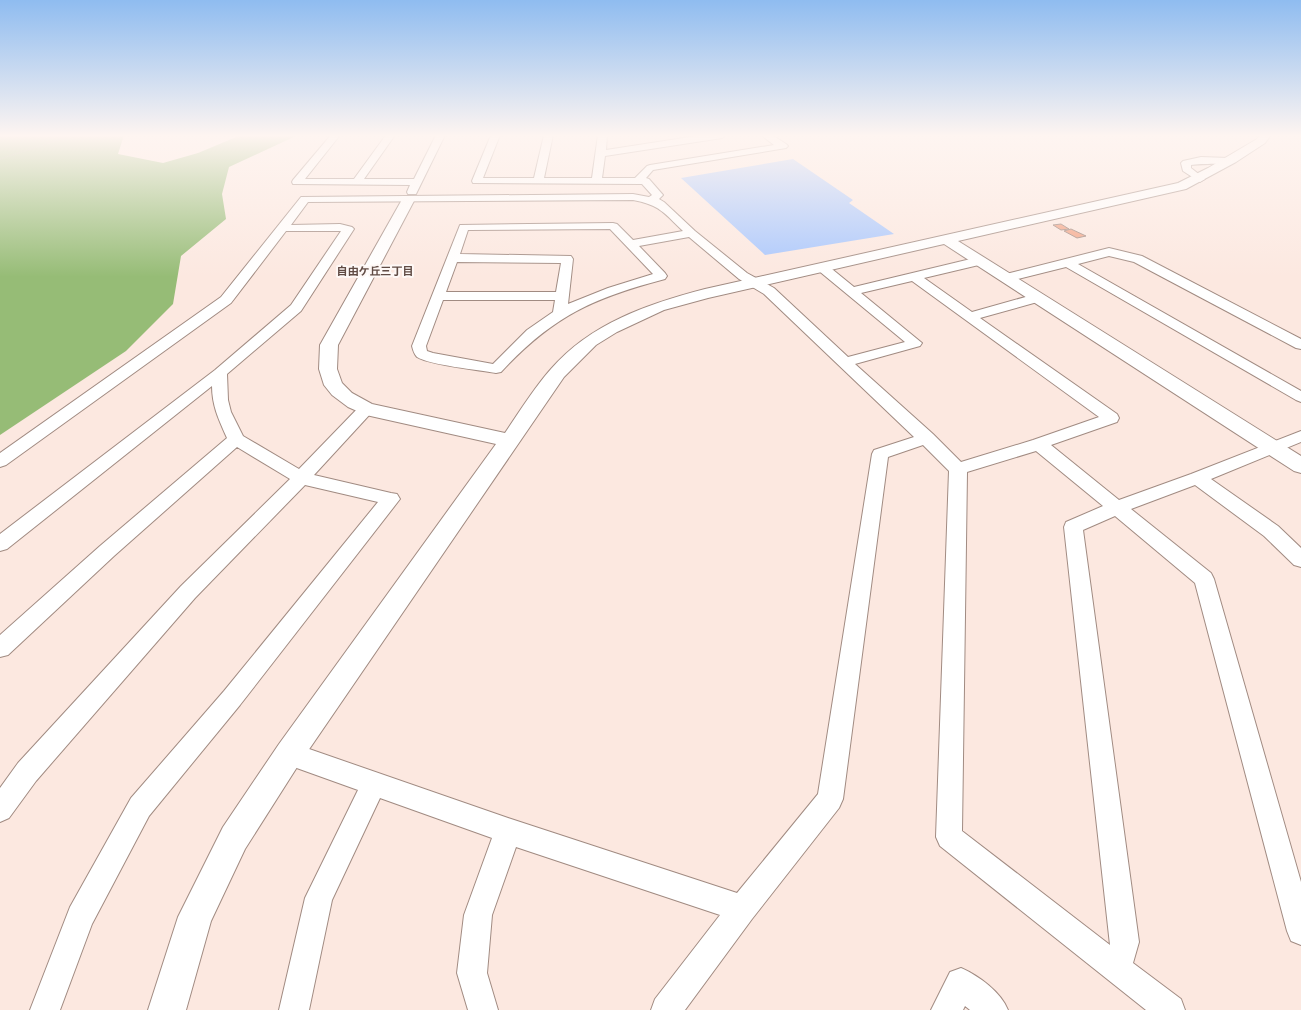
<svg xmlns="http://www.w3.org/2000/svg" width="1301" height="1010" font-family="'Exo 2','Noto Sans JP',sans-serif">
<style>
.forest{fill:#96bc76}
.water{fill:#a9c7fd}
.building{fill:#f3a486;stroke:#a28b82}
.lines{fill:none;stroke-linecap:round;stroke-linejoin:round}
.minor-casing{stroke:#a18b82;stroke-width:2}
.tertiary-casing{stroke:#a18b82;stroke-width:2}
.path{stroke:#b5a59e;stroke-width:1.5;stroke-dasharray:0.5 1.5;stroke-linecap:butt}
.minor{fill:#fff;fill-rule:evenodd}
.tertiary{fill:#fff;fill-rule:evenodd}
.labels{text-anchor:middle;stroke-width:4;stroke-linejoin:round;paint-order:stroke}
.far-neighbourhood-label{font-size:11px;font-weight:bold;fill:#604b44;stroke:#fef8f6}
</style>
<rect width="100%" height="100%" fill="#fce8e0"/>
<!-- forest -->
<path class="forest" d="M 0,135 L 124,135 L 118,154 L 163,163 L 198,153 L 241,135 L 298,135 L 229,167 L 222,194 L 226,219 L 181,256 L 173,304 L 126,351 L 0,435 Z"/>
<!-- water -->
<path class="water" d="M 793,159 L 853,200 L 849,203 L 894,234 L 765,255 L 681,178 Z"/>
<!-- building -->
<path class="building" d="M 1061,224 L 1069,229 L 1061,230 L 1053,225 Z
M 1071,229 L 1086,236 L 1077,238 L 1064,231 Z"/>
<g class="lines">
<defs>
<path id="minor" d="M 331,135 L 340,135 L 305,179 L 354,179 L 386,135 L 395,135 L 364,179 L 414,179 L 436,135 L 445,135 L 416,194 L 408,194 L 407,192 L 410,185 L 293,184 L 292,182 L 293,180 Z
M 491,135 L 500,135 L 483,178 L 534,178 L 544,135 L 553,135 L 544,178 L 592,178 L 598,135 L 607,135 L 606,150 L 703,135 L 726,135 L 722,138 L 605,156 L 602,178 L 635,178 L 647,166 L 650,165 L 774,145 L 761,135 L 772,135 L 786,144 L 788,146 L 786,148 L 653,170 L 646,178 L 649,179 L 663,195 L 659,199 L 664,202 L 695,231 L 747,273 L 774,288 L 848,357 L 905,342 L 819,271 L 817,268 L 819,265 L 827,265 L 854,287 L 979,257 L 983,258 L 985,261 L 983,264 L 924,278 L 972,312 L 1036,294 L 1041,295 L 1042,298 L 1041,301 L 980,318 L 1117,414 L 1119,418 L 1117,422 L 1051,445 L 1119,500 L 1191,474 L 1301,431 L 1301,442 L 1211,479 L 1278,526 L 1301,548 L 1301,567 L 1294,565 L 1264,536 L 1195,485 L 1131,509 L 1211,573 L 1214,579 L 1301,882 L 1301,945 L 1291,941 L 1287,931 L 1195,583 L 1115,516 L 1083,530 L 1139,942 L 1133,963 L 1181,999 L 1185,1010 L 1146,1010 L 940,846 L 936,837 L 949,471 L 923,445 L 888,457 L 843,799 L 839,808 L 752,919 L 685,1010 L 651,1010 L 655,999 L 720,915 L 516,847 L 492,915 L 487,973 L 498,1010 L 468,1010 L 457,973 L 464,915 L 492,838 L 380,798 L 332,900 L 309,1010 L 279,1010 L 305,898 L 358,790 L 280,762 L 277,754 L 280,746 L 289,742 L 508,818 L 737,893 L 818,794 L 872,454 L 874,450 L 914,437 L 764,294 L 739,279 L 689,237 L 639,246 L 665,273 L 667,276 L 665,279 C 593,298 553,316 501,372 L 496,373 C 479,370 429,365 417,357 C 414,354 413,350 412,346 L 460,225 L 613,223 L 617,224 L 633,240 L 683,231 C 664,213 660,205 633,200 L 308,202 L 291,225 L 340,224 L 352,227 L 354,229 L 301,311 L 227,374 L 228,400 L 231,412 L 243,436 L 299,469 L 360,406 L 366,404 L 372,406 L 374,409 L 372,412 L 314,475 L 391,493 L 397,494 L 400,499 L 240,705 L 149,816 L 92,924 L 60,1010 L 30,1010 L 70,907 L 131,798 L 224,691 L 378,502 L 305,485 L 195,598 L 36,781 L 9,818 L 0,822 L 0,788 L 18,763 L 181,586 L 290,479 L 237,447 L 114,556 L 8,655 L 0,657 L 0,635 L 100,546 L 227,438 C 219,420 212,406 212,386 L 7,549 L 0,551 L 0,534 L 215,370 L 291,305 L 341,231 L 286,231 L 231,303 L 6,465 L 0,467 L 0,453 L 221,297 L 301,197 L 633,194 L 649,197 L 652,195 L 642,184 L 473,183 L 472,181 ZM 610,229 L 653,274 L 608,288 L 568,304 L 573,259 L 571,256 L 460,254 L 468,230 ZM 457,262 L 561,263 L 556,292 L 446,292 ZM 912,281 L 1099,417 L 1033,440 L 961,462 L 933,434 L 855,364 L 920,346 L 922,343 L 861,293 ZM 443,300 L 555,300 L 553,312 L 527,330 L 493,364 L 433,353 L 427,351 L 426,346 ZM 1036,451 L 1103,506 L 1066,522 L 1064,527 L 1110,945 L 962,831 L 967,472 Z
M 1201,157 L 1229,158 L 1234,161 C 1229,165 1201,163 1191,165 L 1191,168 L 1205,179 L 1200,182 L 1183,171 L 1181,163 L 1183,161 Z
M 1109,248 L 1142,256 L 1301,339 L 1301,349 L 1296,348 L 1134,262 L 1109,256 L 1078,264 L 1301,391 L 1301,402 L 1296,400 L 1066,267 L 1006,282 L 1002,281 L 1000,278 L 1002,275 Z
M 961,968 C 979,976 1001,992 1008,1010 L 970,1010 L 965,1006 L 963,1010 L 931,1010 L 950,972 Z"/>
<path id="tertiary" d="M 1260,135 L 1271,135 L 1265,143 L 1236,162 L 1186,189 L 958,241 L 1301,456 L 1301,473 L 1294,471 L 944,244 L 708,298 L 664,310 L 617,332 L 596,345 L 564,377 L 299,764 L 245,849 L 211,921 L 186,1010 L 148,1010 L 178,917 L 223,827 L 279,744 L 496,444 L 366,415 L 348,407 L 332,395 L 324,385 L 319,369 L 320,345 L 404,196 L 414,196 L 415,199 L 338,345 L 337,369 L 342,383 L 352,393 L 372,404 L 505,433 C 520,411 534,388 551,369 C 591,323 648,304 705,289 L 1178,183 L 1208,168 L 1257,139 Z"/>
</defs>
<!-- minor casing -->
<use href="#minor" class="minor-casing"/>
<!-- tertiary casing -->
<use href="#tertiary" class="tertiary-casing"/>
<!-- path -->
<path class="path" d="M 0,159 L 73,135"/>
<!-- minor -->
<use href="#minor" class="minor"/>
<!-- tertiary -->
<use href="#tertiary" class="tertiary"/>
</g>
<!-- sky -->
<linearGradient id="sky" x2="0" y2="1"><stop stop-color="#8fbcf0"/><stop offset="0.49" stop-color="#fef5f1"/><stop offset="1" stop-color="#fef5f1" stop-opacity="0"/></linearGradient>
<rect width="1301" height="277" fill="url(#sky)"/>
<g class="labels">
<!-- far-neighbourhood labels -->
<g class="far-neighbourhood-label">
<text x="375" y="275">自由ケ丘三丁目</text>
</g>
</g>
</svg>
